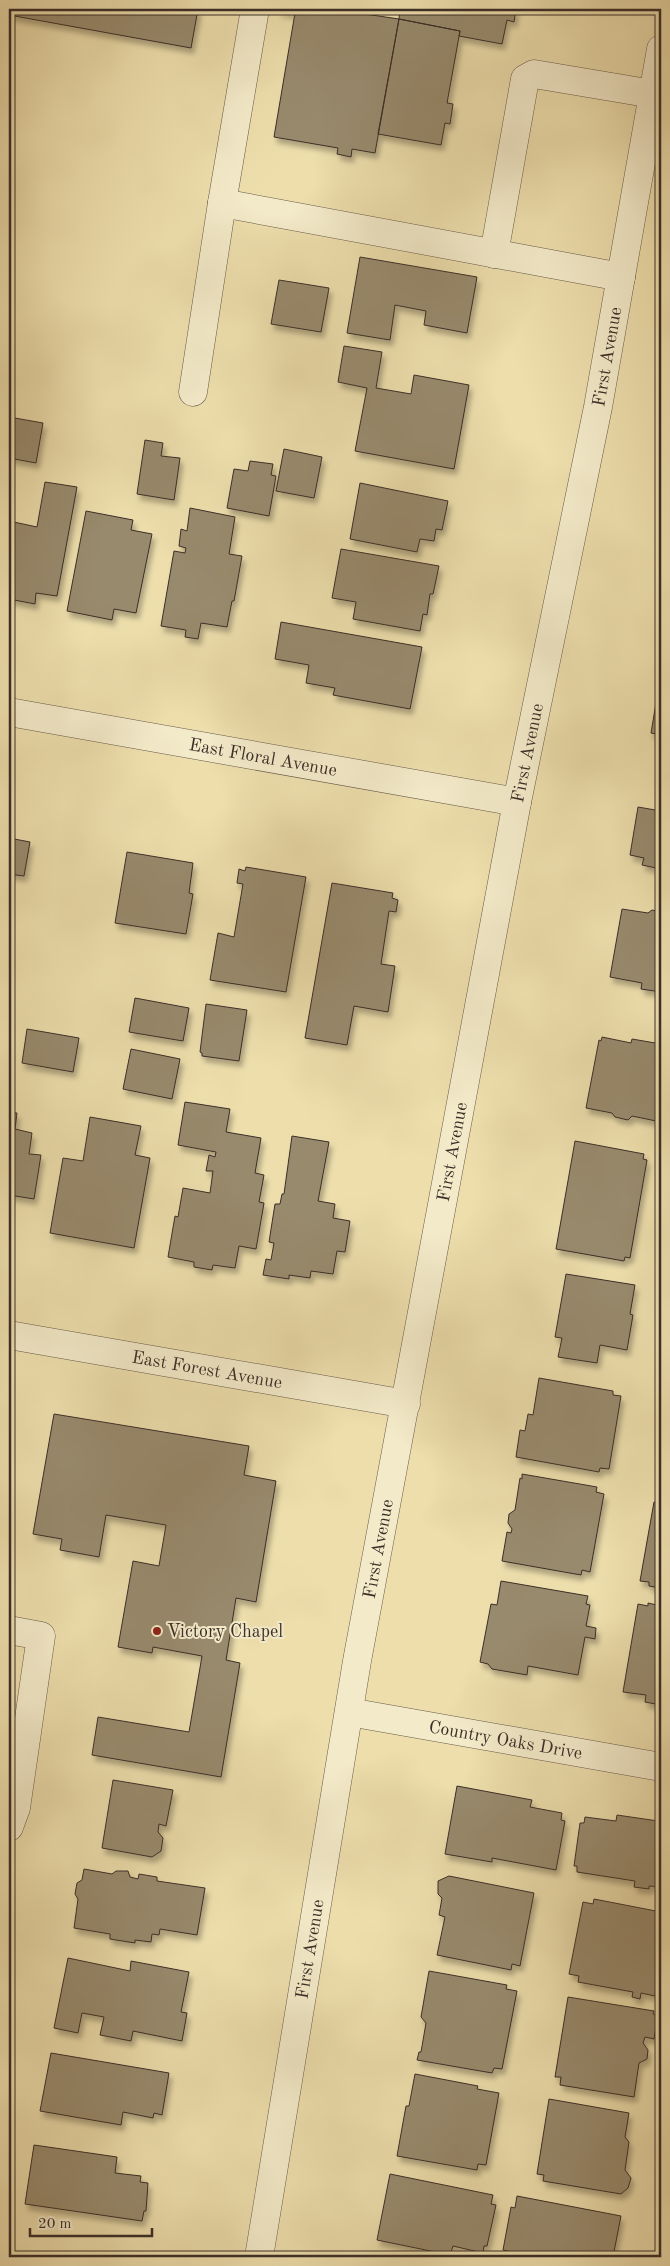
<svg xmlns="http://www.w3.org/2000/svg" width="670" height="2266" font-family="'Old Standard TT',serif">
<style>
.building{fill:#988a6d;stroke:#3b2e28;filter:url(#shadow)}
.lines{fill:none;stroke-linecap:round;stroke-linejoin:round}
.minor-casing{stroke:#685a49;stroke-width:29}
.minor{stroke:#f3eac9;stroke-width:28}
.poi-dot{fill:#8f2418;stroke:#f3eac9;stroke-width:2}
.labels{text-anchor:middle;stroke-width:4;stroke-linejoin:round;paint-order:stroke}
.street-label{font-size:18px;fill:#3b2e28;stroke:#f3eac9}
.poi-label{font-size:18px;fill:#3b2e28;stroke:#f3eac9;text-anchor:start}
</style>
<defs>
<filter id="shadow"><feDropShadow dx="3" dy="5.5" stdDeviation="2.5" flood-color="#0004"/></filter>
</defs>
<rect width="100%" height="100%" fill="#eddeac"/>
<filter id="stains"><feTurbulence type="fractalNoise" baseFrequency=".004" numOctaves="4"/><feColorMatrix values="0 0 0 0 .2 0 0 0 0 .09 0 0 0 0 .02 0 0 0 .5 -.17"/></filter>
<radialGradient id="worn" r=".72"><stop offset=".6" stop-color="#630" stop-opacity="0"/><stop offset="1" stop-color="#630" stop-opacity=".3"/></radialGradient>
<!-- building -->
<path class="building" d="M 9,9 L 198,9 L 191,48 L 9,15 Z
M 279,9 L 366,9 L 365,14 L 399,19 L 375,153 L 352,149 L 351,157 L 337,154 L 338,148 L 274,137 L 295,13 L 279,11 Z
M 400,9 L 516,9 L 514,22 L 507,20 L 502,44 L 459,36 L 460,31 L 399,19 Z
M 399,19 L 460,31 L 447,103 L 453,104 L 450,124 L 445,123 L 441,145 L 378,134 Z
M 360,257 L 477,277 L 467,333 L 424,325 L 426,311 L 395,305 L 390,340 L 347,333 Z
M 279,280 L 329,288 L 321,332 L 271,324 Z
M 344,346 L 382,352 L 376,388 L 411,394 L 414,375 L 469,385 L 454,469 L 355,451 L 367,388 L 338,382 Z
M 9,417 L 43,423 L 36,463 L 9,458 Z
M 145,440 L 163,443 L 161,456 L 180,458 L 174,500 L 137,494 Z
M 284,449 L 322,457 L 314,498 L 276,491 Z
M 250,461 L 273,464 L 271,475 L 276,476 L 269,516 L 227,508 L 234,469 L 248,471 Z
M 45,482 L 77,487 L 57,596 L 36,593 L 35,604 L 9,599 L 9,521 L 37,527 Z
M 360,483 L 448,501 L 442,530 L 436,529 L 434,541 L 420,539 L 417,552 L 350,539 Z
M 190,508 L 235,517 L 229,554 L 242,556 L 234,601 L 232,601 L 227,627 L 201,623 L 198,639 L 185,637 L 186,630 L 161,626 L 174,551 L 185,553 L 186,548 L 179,546 L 181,529 L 187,531 Z
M 86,511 L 133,520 L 131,530 L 152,534 L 136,613 L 114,609 L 112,620 L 67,611 Z
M 341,549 L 439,566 L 433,594 L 430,594 L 427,615 L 423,614 L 420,631 L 353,619 L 356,602 L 332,598 Z
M 281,622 L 422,647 L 410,709 L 333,695 L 335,688 L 306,683 L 309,665 L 275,659 Z
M 659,685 L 661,685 L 661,735 L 651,733 Z
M 638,807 L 661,811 L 661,869 L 642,865 L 644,858 L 630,855 Z
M 9,838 L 30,842 L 24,876 L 9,874 Z
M 127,852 L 193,863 L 189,893 L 193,894 L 186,934 L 115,923 Z
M 246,867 L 306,877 L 286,992 L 210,980 L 218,933 L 234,937 L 243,884 L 237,883 L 239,869 L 245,871 Z
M 332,883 L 393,893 L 392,898 L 398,900 L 396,912 L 389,911 L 381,964 L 395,966 L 388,1012 L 354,1006 L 347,1045 L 305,1038 Z
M 622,909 L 648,913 L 652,910 L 661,912 L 661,992 L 641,989 L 642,983 L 610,977 Z
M 135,998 L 189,1008 L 183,1041 L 129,1032 Z
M 206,1004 L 247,1010 L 239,1061 L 202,1056 L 202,1053 L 200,1052 Z
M 27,1029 L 79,1038 L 73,1072 L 22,1063 Z
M 602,1037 L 631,1043 L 632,1039 L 661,1044 L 661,1122 L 632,1116 L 628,1120 L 615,1117 L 612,1113 L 586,1108 L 599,1040 L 601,1041 Z
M 131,1049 L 180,1059 L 172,1099 L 123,1089 Z
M 185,1102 L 230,1109 L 226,1132 L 261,1138 L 255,1173 L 264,1175 L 259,1202 L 264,1203 L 256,1249 L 239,1246 L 235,1268 L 213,1265 L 212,1270 L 194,1267 L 194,1262 L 168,1257 L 175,1216 L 178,1217 L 183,1188 L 210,1193 L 213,1171 L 206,1171 L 209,1155 L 215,1157 L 216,1152 L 178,1145 Z
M 9,1112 L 17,1113 L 15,1129 L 32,1133 L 29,1154 L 41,1155 L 34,1199 L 9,1195 Z
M 90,1117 L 141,1126 L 135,1155 L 150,1158 L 134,1248 L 50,1233 L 63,1158 L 83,1161 Z
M 292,1136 L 329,1142 L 318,1201 L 335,1204 L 333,1218 L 350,1221 L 345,1252 L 337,1251 L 333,1274 L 311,1271 L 310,1278 L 289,1275 L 289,1279 L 263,1275 L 266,1259 L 271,1260 L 274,1243 L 269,1242 L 275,1204 L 280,1204 L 282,1194 L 284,1194 Z
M 575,1141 L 644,1154 L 643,1159 L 647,1160 L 630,1258 L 625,1257 L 624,1261 L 556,1249 Z
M 566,1274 L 635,1285 L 630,1314 L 633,1315 L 627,1350 L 600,1345 L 597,1363 L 558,1357 L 562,1338 L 555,1337 Z
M 539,1378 L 613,1391 L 613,1395 L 621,1396 L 609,1469 L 600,1468 L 599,1472 L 516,1457 L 520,1430 L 525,1431 L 528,1414 L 533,1415 Z
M 54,1414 L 249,1446 L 244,1475 L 276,1481 L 256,1602 L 236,1598 L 226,1660 L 240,1663 L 221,1777 L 92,1755 L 98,1717 L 189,1732 L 202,1656 L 153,1647 L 152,1653 L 118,1647 L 133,1561 L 159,1566 L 166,1525 L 106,1515 L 99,1557 L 60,1550 L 62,1539 L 33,1534 Z
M 661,1456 L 661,1479 L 657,1479 Z
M 522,1474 L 597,1487 L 596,1492 L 604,1494 L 590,1572 L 582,1570 L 581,1575 L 502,1561 L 507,1532 L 511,1533 L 512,1529 L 508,1523 L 509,1514 L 515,1510 L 520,1478 L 522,1479 Z
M 654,1502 L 661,1503 L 661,1588 L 649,1586 L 649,1582 L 640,1581 Z
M 501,1581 L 588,1596 L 586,1604 L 590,1605 L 586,1626 L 596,1628 L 595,1639 L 585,1637 L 578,1675 L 528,1666 L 527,1675 L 492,1669 L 488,1664 L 480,1662 L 491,1604 L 497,1605 Z
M 648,1603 L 661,1606 L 661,1705 L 645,1702 L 646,1695 L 623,1692 L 638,1604 L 648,1606 Z
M 113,1780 L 173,1790 L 166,1826 L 159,1824 L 158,1832 L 163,1838 L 161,1851 L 152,1857 L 102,1848 Z
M 457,1786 L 532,1800 L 530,1807 L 562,1813 L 561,1820 L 565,1821 L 556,1870 L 492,1858 L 492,1862 L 445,1854 Z
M 617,1815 L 658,1821 L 657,1824 L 661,1824 L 661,1887 L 649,1886 L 649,1889 L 634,1887 L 635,1881 L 577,1872 L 577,1866 L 574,1866 L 580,1823 L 584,1823 L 585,1817 L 616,1821 Z
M 84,1869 L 112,1874 L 116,1871 L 128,1871 L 130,1877 L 138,1879 L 139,1874 L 157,1877 L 157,1881 L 205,1888 L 197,1935 L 160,1929 L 159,1935 L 152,1934 L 151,1942 L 135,1940 L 135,1943 L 110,1939 L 110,1934 L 74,1928 L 78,1899 L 75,1894 L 77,1883 L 82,1880 Z
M 449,1876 L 534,1893 L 520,1966 L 512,1964 L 511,1970 L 437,1955 L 445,1917 L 439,1915 L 442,1898 L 438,1894 L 438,1881 Z
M 594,1899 L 661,1912 L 661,1973 L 655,1996 L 641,1993 L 640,1999 L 632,1997 L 633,1992 L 578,1982 L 579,1976 L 569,1974 L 583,1902 L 593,1904 Z
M 68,1958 L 130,1971 L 131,1961 L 189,1972 L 181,2012 L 187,2013 L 182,2041 L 133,2031 L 131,2041 L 100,2035 L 104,2017 L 82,2013 L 78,2033 L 54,2028 Z
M 429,1971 L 507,1985 L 506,1989 L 517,1991 L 502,2069 L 494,2068 L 492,2073 L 417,2060 L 419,2052 L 421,2052 L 426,2023 L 421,2017 Z
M 568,1997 L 654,2011 L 653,2014 L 658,2015 L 654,2039 L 645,2037 L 643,2043 L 648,2050 L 647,2059 L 639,2063 L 634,2097 L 560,2085 L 561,2077 L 555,2077 Z
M 51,2053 L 169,2073 L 162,2115 L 154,2113 L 153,2118 L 123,2112 L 121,2125 L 40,2111 Z
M 415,2074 L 478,2086 L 477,2089 L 499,2093 L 486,2165 L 478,2164 L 477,2170 L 397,2156 L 406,2106 L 409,2106 Z
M 549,2099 L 629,2113 L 625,2137 L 629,2142 L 625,2170 L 631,2178 L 628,2188 L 621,2194 L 543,2181 L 544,2175 L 537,2174 Z
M 34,2145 L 117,2157 L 115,2173 L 141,2176 L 140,2182 L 148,2183 L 146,2211 L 144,2211 L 142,2221 L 25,2204 Z
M 390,2174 L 493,2195 L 491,2204 L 496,2205 L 487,2246 L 484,2246 L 483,2253 L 453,2246 L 450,2255 L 377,2240 Z
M 517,2196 L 621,2216 L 613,2257 L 509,2257 L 511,2252 L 503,2250 L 511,2207 L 515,2208 Z"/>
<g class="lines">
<defs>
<g id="minor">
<path d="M 222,203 L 621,277"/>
<path d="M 494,254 L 525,79 L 534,74 L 653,94"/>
<path d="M 193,392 L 222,203 L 255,9"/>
<path id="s1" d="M 9,712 L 517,802"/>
<path id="s2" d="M 9,1335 L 406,1404"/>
<path d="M 9,1630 L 41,1636 L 16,1808 L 9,1827"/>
<path id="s3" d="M 349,1712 L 661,1767"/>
<path id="s4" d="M 259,2257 L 357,1661 L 517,802 L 598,407 L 661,49"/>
</g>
</defs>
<!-- minor casing -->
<use href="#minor" class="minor-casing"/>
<!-- minor -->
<use href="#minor" class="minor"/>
</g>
<!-- markers -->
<circle class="poi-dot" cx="157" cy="1631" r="5"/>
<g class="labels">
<!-- street labels -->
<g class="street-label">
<text dy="6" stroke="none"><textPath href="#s4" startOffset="1932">First Avenue</textPath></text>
<text dy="6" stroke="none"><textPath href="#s4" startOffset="1528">First Avenue</textPath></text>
<text dy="6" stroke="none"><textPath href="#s1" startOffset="258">East Floral Avenue</textPath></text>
<text dy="6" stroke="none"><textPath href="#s4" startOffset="1122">First Avenue</textPath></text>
<text dy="6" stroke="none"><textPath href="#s2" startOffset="201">East Forest Avenue</textPath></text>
<text dy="6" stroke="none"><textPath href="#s4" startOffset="718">First Avenue</textPath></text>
<text dy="6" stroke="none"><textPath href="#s3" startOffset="159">Country Oaks Drive</textPath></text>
<text dy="6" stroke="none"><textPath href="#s4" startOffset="312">First Avenue</textPath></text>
</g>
<!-- poi labels -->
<g class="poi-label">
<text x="167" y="1637">Victory Chapel</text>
</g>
</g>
<!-- margin -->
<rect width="670" height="2266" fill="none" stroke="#eddeac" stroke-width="30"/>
<rect x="10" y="10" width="650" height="2246" fill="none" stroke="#3b2e28" stroke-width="2.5"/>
<rect x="15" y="15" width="640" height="2236" fill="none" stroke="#3b2e28"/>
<!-- scale -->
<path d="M30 2228v8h122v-8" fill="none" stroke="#3b2e28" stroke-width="2.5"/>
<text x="38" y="2228" font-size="15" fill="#3b2e28" stroke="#f3eac9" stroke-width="4" paint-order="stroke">20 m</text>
<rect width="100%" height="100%" filter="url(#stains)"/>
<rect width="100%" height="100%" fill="url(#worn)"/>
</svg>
